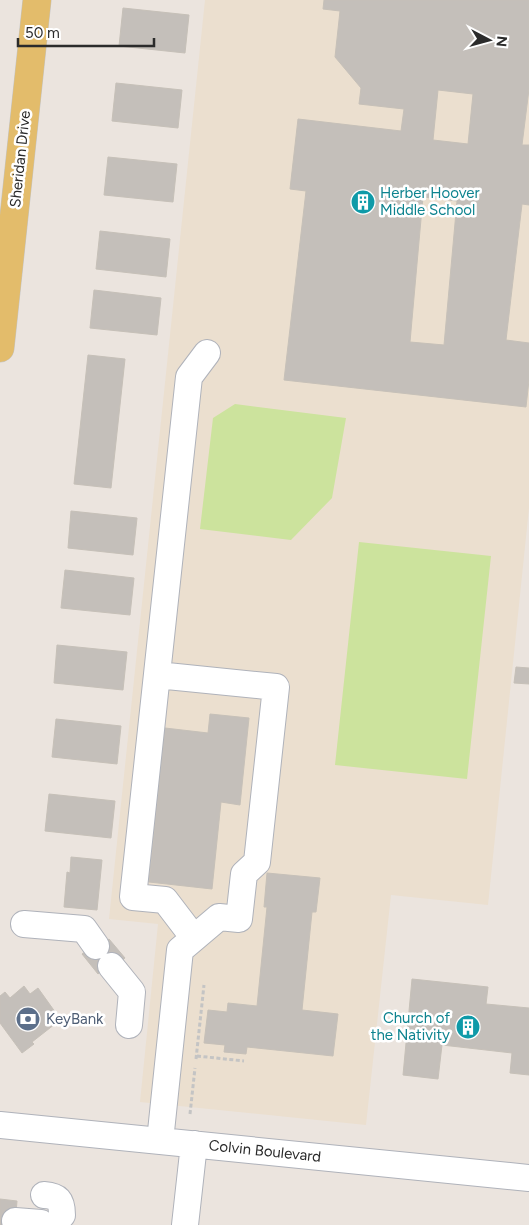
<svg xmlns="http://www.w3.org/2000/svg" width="529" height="1225" font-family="Figtree,sans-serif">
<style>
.education{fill:#ebdfcf}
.pitch{fill:#cce39d}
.building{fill:#c4bfba;stroke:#c6c0b8;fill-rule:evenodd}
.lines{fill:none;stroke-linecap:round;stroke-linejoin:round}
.minor-casing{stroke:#afb2ba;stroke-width:28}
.major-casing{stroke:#c4c4c4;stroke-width:29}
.path{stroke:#c4c4c4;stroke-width:3;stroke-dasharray:4 2.5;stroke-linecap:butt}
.minor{stroke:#fff;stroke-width:26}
.major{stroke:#e3bc6b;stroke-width:28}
.labels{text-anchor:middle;stroke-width:5;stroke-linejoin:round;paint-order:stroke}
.street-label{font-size:15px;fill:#2b2b2b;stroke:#fff}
.culture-label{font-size:15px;fill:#0d838f;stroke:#fff;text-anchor:start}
.service-label{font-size:15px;fill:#4e5e75;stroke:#fff;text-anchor:start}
</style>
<rect width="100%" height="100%" fill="#ebe4de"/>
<!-- education -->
<path class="education" d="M 205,0 L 529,0 L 529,508 L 488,905 L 391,895 L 366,1125 L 140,1102 L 158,924 L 109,919 Z"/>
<!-- pitch -->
<path class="pitch" d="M 235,404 L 346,418 L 332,498 L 291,540 L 200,529 L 213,418 Z
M 359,542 L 491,556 L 467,779 L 335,765 Z"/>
<!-- building -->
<path class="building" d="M 324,0 L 529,0 L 529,89 L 522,145 L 529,145 L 529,205 L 522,204 L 506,340 L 529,343 L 529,380 L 526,407 L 284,380 L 306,191 L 290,189 L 298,119 L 401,131 L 404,109 L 359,104 L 361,88 L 335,57 L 340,11 L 323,9 ZM 438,90 L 473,94 L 468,144 L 433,140 ZM 423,197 L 457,201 L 444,345 L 410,342 Z
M 123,8 L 189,15 L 185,53 L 119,46 Z
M 116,83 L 182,90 L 178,128 L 112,121 Z
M 108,157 L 177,164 L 173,202 L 104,195 Z
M 100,231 L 170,239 L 166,277 L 96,269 Z
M 94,290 L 161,298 L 157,335 L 90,328 Z
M 88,355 L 125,359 L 111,488 L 74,484 Z
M 71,511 L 137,518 L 133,555 L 68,548 Z
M 65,570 L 134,578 L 130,615 L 61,608 Z
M 57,645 L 127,652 L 123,690 L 54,683 Z
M 516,667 L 529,668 L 529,684 L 514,683 Z
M 210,714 L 249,718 L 240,805 L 221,802 L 212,889 L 149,882 L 165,728 L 208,733 Z
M 56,719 L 121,726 L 117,764 L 52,757 Z
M 49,794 L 115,801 L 111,838 L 45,831 Z
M 71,857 L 102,860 L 97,910 L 64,907 L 67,872 L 70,873 Z
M 267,873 L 320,878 L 316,912 L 312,912 L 302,1010 L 338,1014 L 333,1056 L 247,1047 L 246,1054 L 224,1052 L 225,1045 L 204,1043 L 208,1010 L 227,1012 L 228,1003 L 257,1006 L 267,907 L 264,907 Z
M 109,939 L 125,958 L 117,965 L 106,967 L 98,974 L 82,954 L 90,948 L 101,945 Z
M 412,979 L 488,987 L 486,1004 L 529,1008 L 529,1075 L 510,1073 L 512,1053 L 442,1045 L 438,1079 L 403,1075 Z
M 24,986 L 30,994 L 38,988 L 58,1016 L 52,1021 L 55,1024 L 32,1042 L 34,1044 L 22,1053 L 0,1023 L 0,996 L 5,992 L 10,998 Z
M 0,1199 L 17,1201 L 15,1225 L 0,1225 Z"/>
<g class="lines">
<defs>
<path id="minor" d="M 157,675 L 276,687 L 257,862 L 244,874 L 239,919 L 219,917 L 180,950 L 160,1141
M 24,924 L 84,929 L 96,946
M 194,938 L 165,900 L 133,897 L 189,377 L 207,353
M 111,966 L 132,992 L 129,1025
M 0,1125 L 529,1178
M 44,1195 C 58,1196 62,1200 62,1215
M 15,1221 L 41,1223
M 185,1225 L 194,1144"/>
<path id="major" d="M 0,348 L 37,0"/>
</defs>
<!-- minor casing -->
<use href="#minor" class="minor-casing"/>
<!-- major casing -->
<use href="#major" class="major-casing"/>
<!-- path -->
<path class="path" d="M 197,1056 L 244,1061
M 196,1059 L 204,985
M 190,1114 L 195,1068"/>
<!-- minor -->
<use href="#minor" class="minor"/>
<!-- major -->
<use href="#major" class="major"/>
</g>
<!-- icons -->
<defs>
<symbol id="building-disc" viewBox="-11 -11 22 22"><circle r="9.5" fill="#0f9aa8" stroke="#fff"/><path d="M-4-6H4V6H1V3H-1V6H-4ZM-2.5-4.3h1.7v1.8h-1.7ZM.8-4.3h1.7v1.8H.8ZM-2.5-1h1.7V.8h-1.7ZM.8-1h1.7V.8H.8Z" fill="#fff"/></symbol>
<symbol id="bank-disc" viewBox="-11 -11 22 22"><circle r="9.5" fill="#5c6f8a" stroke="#fff"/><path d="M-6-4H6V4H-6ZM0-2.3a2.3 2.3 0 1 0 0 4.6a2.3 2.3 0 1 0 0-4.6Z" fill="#fff"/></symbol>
</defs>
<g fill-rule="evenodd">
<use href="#building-disc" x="349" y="188" width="28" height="28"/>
<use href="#bank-disc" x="14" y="1005" width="28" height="28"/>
<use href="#building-disc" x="454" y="1013" width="28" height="28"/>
</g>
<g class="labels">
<!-- street labels -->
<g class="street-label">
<text transform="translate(20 159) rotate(-84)" y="5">Sheridan Drive</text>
<text transform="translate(265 1151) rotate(6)" y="5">Colvin Boulevard</text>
</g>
<!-- culture labels -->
<g class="culture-label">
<text x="380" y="198">Herber Hoover<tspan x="380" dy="17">Middle School</tspan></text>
<text x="450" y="1023" text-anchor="end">Church of<tspan x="450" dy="17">the Nativity</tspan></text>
</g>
<!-- service labels -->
<g class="service-label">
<text x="46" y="1024">KeyBank</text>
</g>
</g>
<!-- north arrow -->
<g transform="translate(489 40) rotate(96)" stroke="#ffffff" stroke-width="4" paint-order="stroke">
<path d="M0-4L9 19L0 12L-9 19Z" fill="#2b2b2b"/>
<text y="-8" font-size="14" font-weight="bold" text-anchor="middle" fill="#2b2b2b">N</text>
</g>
<!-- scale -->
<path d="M18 38v8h136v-8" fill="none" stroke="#2b2b2b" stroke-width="2.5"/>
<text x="25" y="38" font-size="15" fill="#2b2b2b" stroke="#ffffff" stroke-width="4" paint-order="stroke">50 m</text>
</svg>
